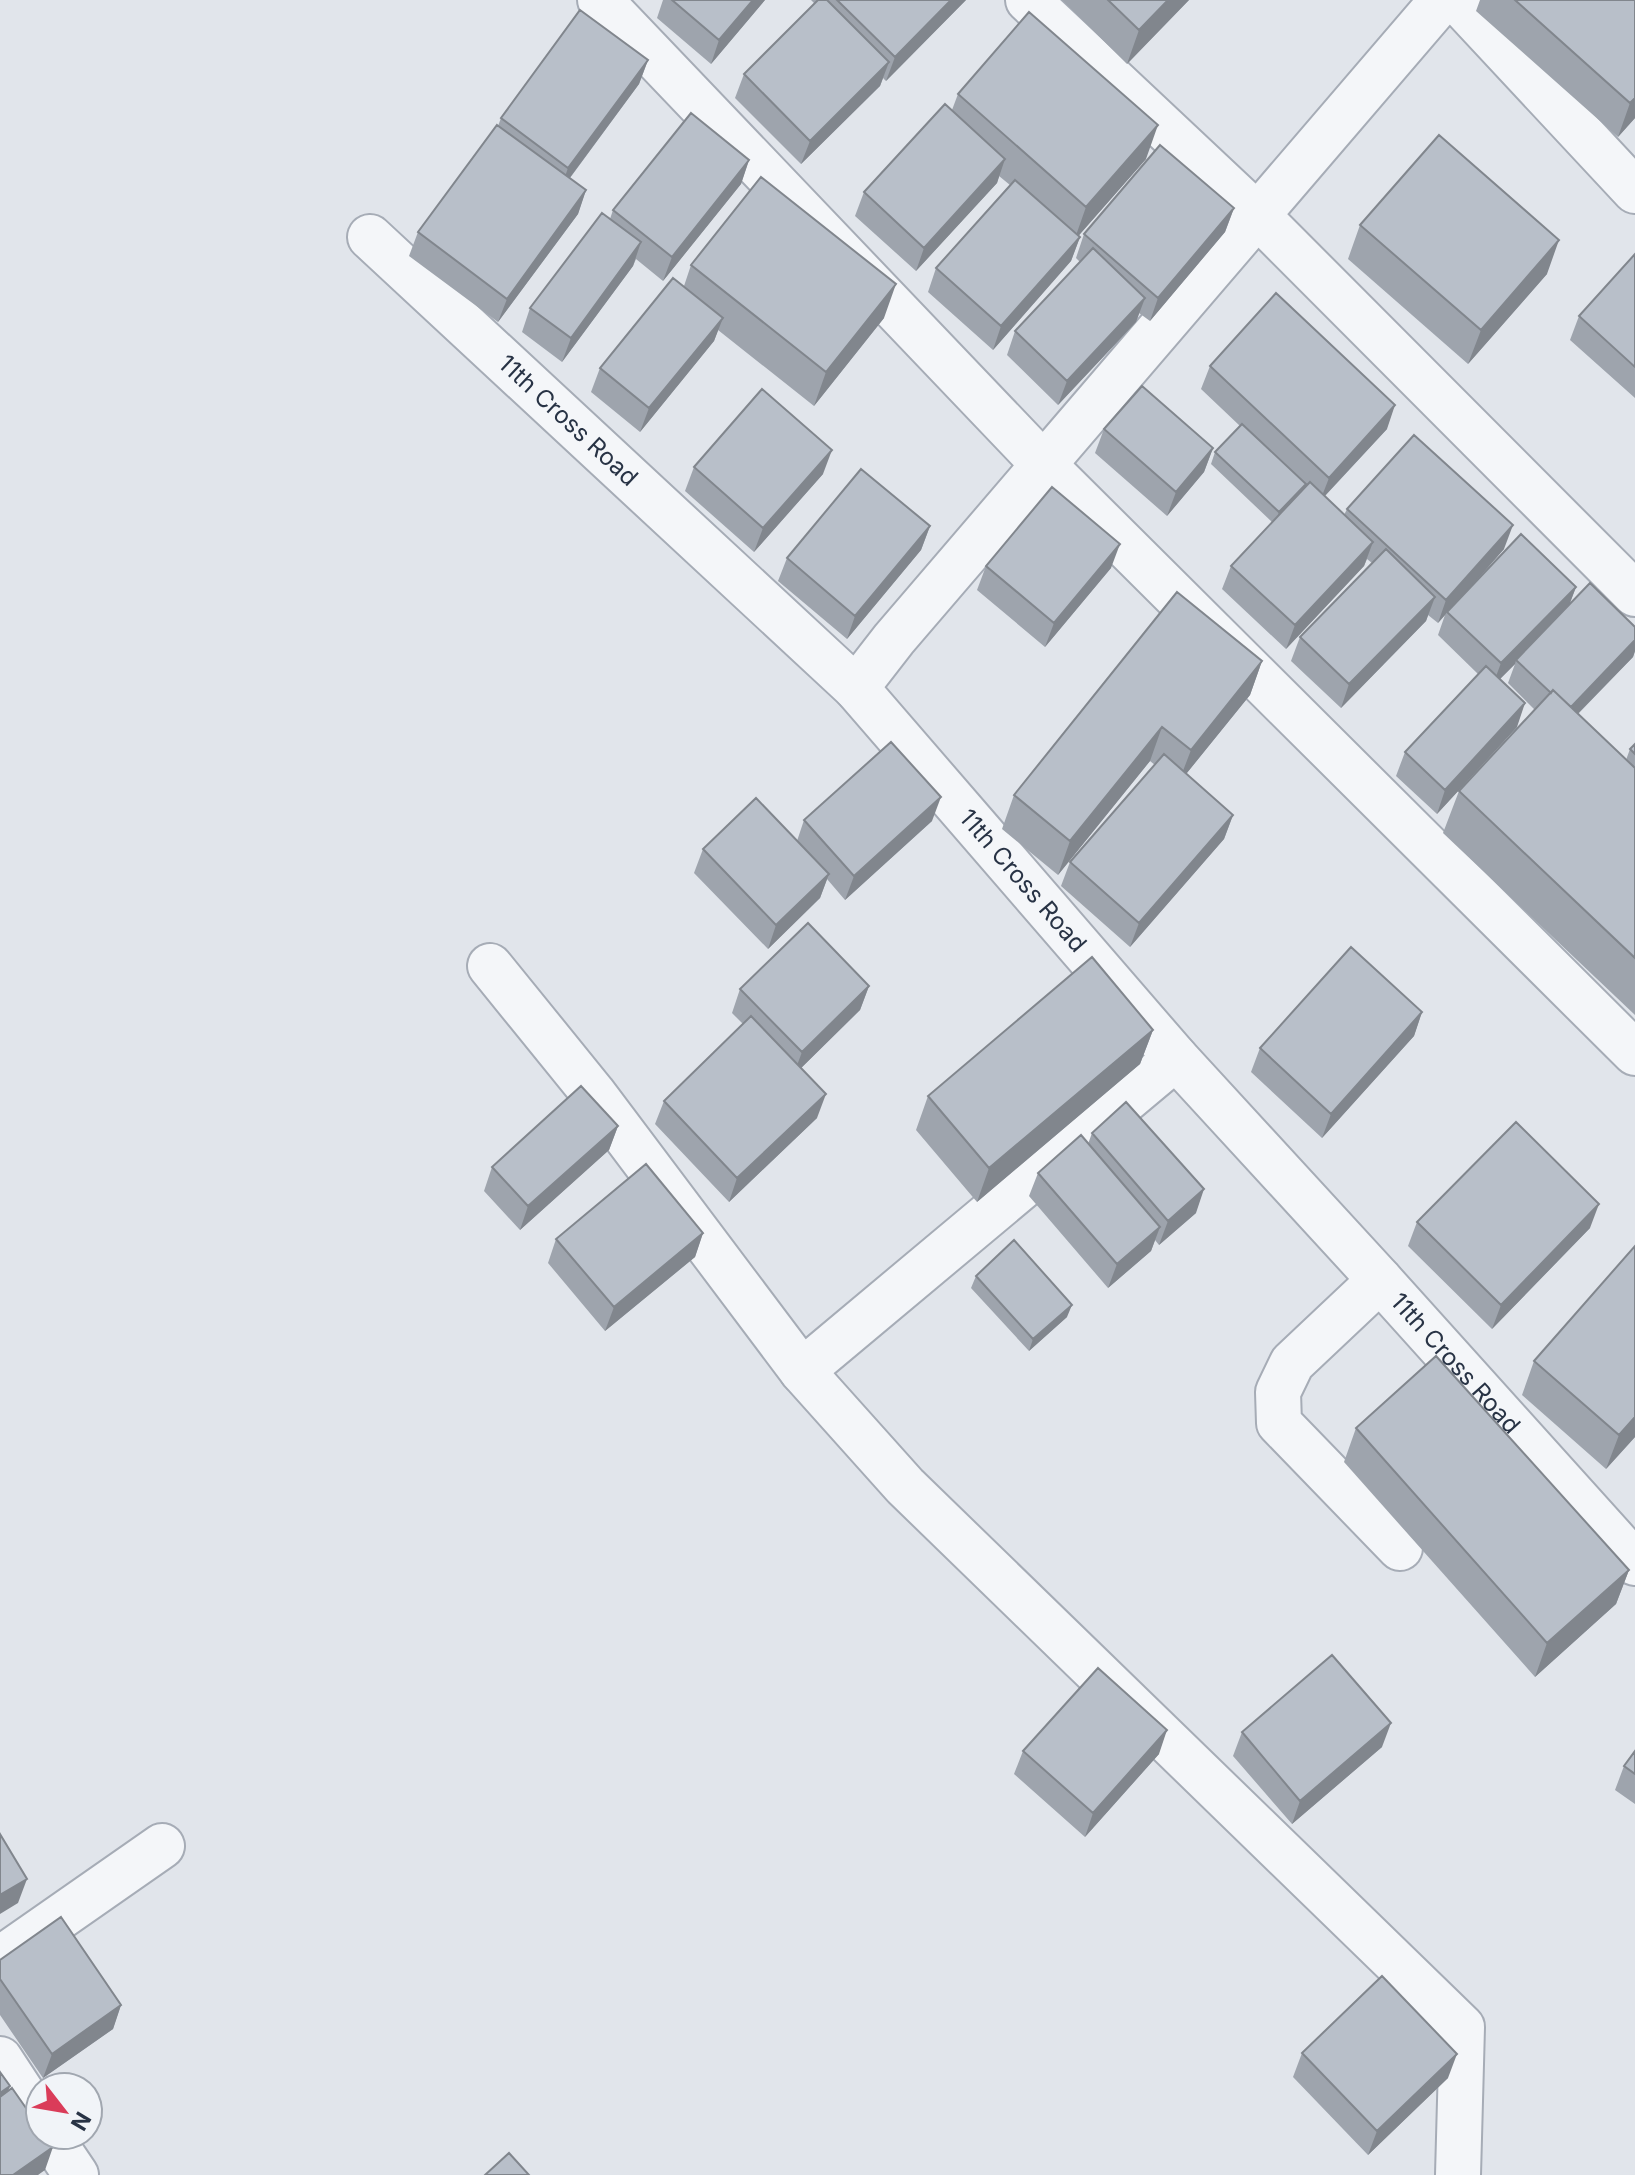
<svg xmlns="http://www.w3.org/2000/svg" width="1635" height="2175" font-family="Inter,sans-serif">
<style>
.lines{fill:none;stroke-linecap:round;stroke-linejoin:round}
.minor-casing{stroke:#a6acb6;stroke-width:48}
.minor{stroke:#f4f6f9;stroke-width:44}
.wall{fill:#9ea4ad}
.shaded-wall{fill:#81868d}
.building{fill:#b8bfc9;stroke:#81868d;stroke-width:2}
.labels{text-anchor:middle;stroke-width:8;stroke-linejoin:round;paint-order:stroke}
.street-label{font-size:24px;fill:#283345;stroke:#f1f4f8}
</style>
<rect width="100%" height="100%" fill="#e1e5eb"/>
<g class="lines">
<defs>
<g id="minor">
<path d="M 600,0 L 1044,465 L 1635,1053"/>
<path d="M 1028,0 L 1257,215 L 1635,594"/>
<path d="M 1457,0 L 1635,191"/>
<path id="s1" d="M 370,237 L 856,688 L 1176,1058 L 1380,1280 L 1635,1563"/>
<path d="M 856,688 L 894,639 L 1442,0"/>
<path d="M 490,966 L 593,1093 L 802,1371 L 905,1486 L 1462,2027 L 1458,2175"/>
<path d="M 1380,1280 L 1292,1363 L 1278,1392 L 1279,1423 L 1400,1548"/>
<path d="M 802,1371 L 1176,1058"/>
<path d="M 0,1959 L 162,1846"/>
<path d="M 0,2059 L 40,2120"/>
<path d="M 49,2135 L 76,2175"/>
</g>
</defs>
<!-- minor casing -->
<use href="#minor" class="minor-casing"/>
<!-- minor -->
<use href="#minor" class="minor"/>
</g>
<!-- wall -->
<path class="wall" d="M 663,0 L 765,0 L 711,64 L 657,18 Z
M 811,0 L 966,0 L 886,81 L 883,78 L 880,86 L 801,164 L 735,98 L 744,74 L 815,4 Z
M 1062,0 L 1189,0 L 1127,64 Z
M 1480,0 L 1635,0 L 1635,118 L 1618,137 L 1476,11 Z
M 648,60 L 639,84 L 570,178 L 586,190 L 578,214 L 498,322 L 409,256 L 418,232 L 498,126 L 501,118 Z
M 958,94 L 1146,159 L 1078,236 L 1080,237 L 1071,261 L 993,350 L 928,292 L 936,268 L 1010,185 L 999,176 L 997,183 L 916,271 L 855,216 L 864,192 L 952,110 Z
M 749,160 L 741,184 L 663,281 L 636,259 L 633,266 L 562,362 L 522,332 L 530,308 L 610,219 L 613,210 Z
M 1234,208 L 1225,232 L 1150,321 L 1139,313 L 1136,322 L 1058,405 L 1007,355 L 1015,331 L 1080,262 L 1076,258 L 1084,234 Z
M 1360,225 L 1547,274 L 1468,364 L 1348,259 Z
M 1635,254 L 1635,398 L 1570,340 L 1579,316 Z
M 691,265 L 884,318 L 814,406 L 718,330 L 714,341 L 640,432 L 591,392 L 600,368 L 684,286 Z
M 1210,366 L 1387,429 L 1325,496 L 1344,515 L 1347,509 L 1504,549 L 1473,584 L 1576,587 L 1569,605 L 1635,627 L 1635,651 L 1633,657 L 1578,714 L 1626,760 L 1630,749 L 1635,744 L 1635,1015 L 1443,833 L 1459,791 L 1535,710 L 1508,683 L 1515,664 L 1500,679 L 1517,727 L 1437,814 L 1396,776 L 1405,752 L 1478,674 L 1438,635 L 1445,615 L 1438,623 L 1428,615 L 1426,621 L 1341,708 L 1291,661 L 1300,637 L 1372,563 L 1367,559 L 1364,566 L 1286,649 L 1222,589 L 1231,566 L 1272,522 L 1211,464 L 1215,452 L 1240,426 L 1201,389 Z
M 1104,429 L 1213,448 L 1204,472 L 1167,516 L 1095,453 Z
M 694,467 L 823,474 L 754,552 L 685,491 Z
M 930,526 L 921,550 L 847,639 L 778,581 L 787,558 Z
M 986,566 L 1111,568 L 1045,647 L 977,590 Z
M 1262,661 L 1250,695 L 1186,774 L 1233,815 L 1224,839 L 1130,947 L 1061,886 L 1070,862 L 1155,765 L 1150,761 L 1058,875 L 1002,829 L 1014,795 Z
M 804,820 L 932,821 L 845,900 L 827,879 L 820,898 L 768,949 L 694,873 L 703,849 L 797,841 Z
M 869,986 L 860,1010 L 801,1068 L 817,1118 L 729,1202 L 655,1124 L 664,1101 L 743,1024 L 732,1013 L 740,989 Z
M 1422,1012 L 1414,1036 L 1322,1138 L 1251,1072 L 1260,1048 Z
M 1153,1030 L 1140,1064 L 977,1202 L 916,1130 L 928,1096 Z
M 618,1126 L 609,1150 L 520,1230 L 484,1191 L 492,1167 Z
M 1092,1133 L 1196,1213 L 1159,1245 L 1155,1240 L 1151,1251 L 1108,1288 L 1029,1196 L 1038,1173 L 1088,1144 Z
M 1417,1222 L 1590,1228 L 1492,1329 L 1408,1246 Z
M 703,1233 L 695,1257 L 605,1331 L 548,1263 L 556,1239 Z
M 976,1276 L 1067,1317 L 1029,1351 L 971,1288 Z
M 1534,1361 L 1635,1437 L 1606,1469 L 1522,1395 Z
M 1356,1428 L 1629,1570 L 1616,1604 L 1535,1677 L 1344,1462 Z
M 1242,1732 L 1382,1747 L 1292,1824 L 1233,1756 Z
M 1023,1751 L 1159,1754 L 1085,1837 L 1014,1774 Z
M 1635,1751 L 1635,1804 L 1615,1790 L 1624,1766 Z
M 0,1960 L 121,2005 L 113,2029 L 43,2078 L 0,2015 Z
M 1302,2053 L 1448,2078 L 1368,2155 L 1293,2077 Z"/>
<!-- shaded-wall -->
<path class="shaded-wall" d="M 753,0 L 765,0 L 711,64 L 719,40 Z
M 951,0 L 966,0 L 886,81 L 895,57 Z
M 1168,0 L 1189,0 L 1127,64 L 1139,30 Z
M 648,60 L 639,84 L 560,191 L 568,168 Z
M 889,62 L 880,86 L 801,164 L 810,141 Z
M 1635,98 L 1635,118 L 1618,137 L 1630,103 Z
M 1158,125 L 1146,159 L 1074,241 L 1086,207 Z
M 1005,159 L 997,183 L 916,271 L 924,248 Z
M 749,160 L 741,184 L 663,281 L 672,257 Z
M 586,190 L 578,214 L 498,322 L 507,299 Z
M 1234,208 L 1225,232 L 1150,321 L 1158,298 Z
M 1080,237 L 1071,261 L 993,350 L 1001,326 Z
M 1559,240 L 1547,274 L 1468,364 L 1481,330 Z
M 641,242 L 633,266 L 562,362 L 571,338 Z
M 896,284 L 884,318 L 814,406 L 826,372 Z
M 1145,298 L 1136,322 L 1058,405 L 1067,381 Z
M 723,318 L 714,341 L 640,432 L 649,408 Z
M 1395,405 L 1387,429 L 1320,501 L 1329,478 Z
M 1213,448 L 1204,472 L 1167,516 L 1176,492 Z
M 832,450 L 823,474 L 754,552 L 763,528 Z
M 1306,484 L 1301,496 L 1275,524 L 1279,512 Z
M 1513,525 L 1504,549 L 1448,613 L 1447,612 L 1445,615 L 1438,623 L 1446,600 Z
M 930,526 L 921,550 L 847,639 L 855,616 Z
M 1373,542 L 1364,566 L 1286,649 L 1295,625 Z
M 1120,544 L 1111,568 L 1045,647 L 1054,623 Z
M 1576,587 L 1567,611 L 1516,660 L 1515,664 L 1492,687 L 1501,663 Z
M 1435,597 L 1426,621 L 1341,708 L 1349,684 Z
M 1635,640 L 1635,651 L 1633,657 L 1559,733 L 1568,710 Z
M 1262,661 L 1250,695 L 1178,784 L 1191,750 Z
M 1525,703 L 1517,727 L 1437,814 L 1445,790 Z
M 1162,727 L 1150,761 L 1058,875 L 1070,841 Z
M 941,797 L 932,821 L 845,900 L 854,876 Z
M 1233,815 L 1224,839 L 1130,947 L 1139,923 Z
M 829,874 L 820,898 L 768,949 L 776,925 Z
M 869,986 L 860,1010 L 793,1076 L 802,1052 Z
M 1422,1012 L 1414,1036 L 1322,1138 L 1331,1114 Z
M 1153,1030 L 1140,1064 L 977,1202 L 989,1168 Z
M 826,1094 L 817,1118 L 729,1202 L 737,1178 Z
M 618,1126 L 609,1150 L 520,1230 L 528,1206 Z
M 1204,1189 L 1196,1213 L 1159,1245 L 1168,1221 Z
M 1599,1204 L 1590,1228 L 1492,1329 L 1501,1305 Z
M 1160,1227 L 1151,1251 L 1108,1288 L 1117,1264 Z
M 703,1233 L 695,1257 L 605,1331 L 614,1307 Z
M 1072,1305 L 1067,1317 L 1029,1351 L 1033,1339 Z
M 1635,1417 L 1635,1437 L 1606,1469 L 1619,1435 Z
M 1629,1570 L 1616,1604 L 1535,1677 L 1547,1643 Z
M 1391,1723 L 1382,1747 L 1292,1824 L 1300,1801 Z
M 1167,1730 L 1159,1754 L 1085,1837 L 1093,1813 Z
M 27,1879 L 18,1903 L 0,1914 L 0,1895 Z
M 121,2005 L 113,2029 L 43,2078 L 52,2054 Z
M 1457,2054 L 1448,2078 L 1368,2155 L 1377,2131 Z
M 10,2086 L 1,2110 L 0,2110 L 0,2093 Z
M 53,2147 L 45,2170 L 38,2175 L 13,2175 Z"/>
<!-- building -->
<path class="building" d="M 672,0 L 753,0 L 719,40 Z
M 818,0 L 827,0 L 889,62 L 810,141 L 744,74 Z
M 837,0 L 951,0 L 895,57 Z
M 1108,0 L 1168,0 L 1139,30 Z
M 1515,0 L 1635,0 L 1635,98 L 1630,103 Z
M 580,10 L 648,60 L 568,168 L 501,118 Z
M 1029,12 L 1158,125 L 1086,207 L 958,94 Z
M 945,104 L 1005,159 L 924,248 L 864,192 Z
M 691,113 L 749,160 L 672,257 L 613,210 Z
M 497,125 L 586,190 L 507,299 L 418,232 Z
M 1439,135 L 1559,240 L 1481,330 L 1360,225 Z
M 1160,145 L 1234,208 L 1158,298 L 1084,234 Z
M 761,177 L 896,284 L 826,372 L 691,265 Z
M 1015,180 L 1080,237 L 1001,326 L 936,268 Z
M 602,213 L 641,242 L 571,338 L 530,308 Z
M 1093,248 L 1145,298 L 1067,381 L 1015,331 Z
M 1635,254 L 1635,367 L 1579,316 Z
M 673,278 L 723,318 L 649,408 L 600,368 Z
M 1276,293 L 1395,405 L 1329,478 L 1210,366 Z
M 1142,386 L 1213,448 L 1176,492 L 1104,429 Z
M 762,389 L 832,450 L 763,528 L 694,467 Z
M 1242,424 L 1306,484 L 1279,512 L 1215,452 Z
M 1414,435 L 1513,525 L 1446,600 L 1347,509 Z
M 861,469 L 930,526 L 855,616 L 787,558 Z
M 1310,482 L 1373,542 L 1295,625 L 1231,566 Z
M 1052,487 L 1120,544 L 1054,623 L 986,566 Z
M 1521,534 L 1576,587 L 1501,663 L 1447,612 Z
M 1386,549 L 1435,597 L 1349,684 L 1300,637 Z
M 1590,583 L 1635,627 L 1635,640 L 1571,707 L 1553,690 L 1551,693 L 1516,660 Z
M 1177,592 L 1262,661 L 1191,750 L 1162,727 L 1070,841 L 1014,795 Z
M 1486,666 L 1525,703 L 1445,790 L 1405,752 Z
M 1553,690 L 1635,768 L 1635,958 L 1459,791 Z
M 891,742 L 941,797 L 854,876 L 804,820 Z
M 1635,744 L 1635,754 L 1630,749 Z
M 1164,754 L 1233,815 L 1139,923 L 1070,862 Z
M 756,798 L 829,874 L 776,925 L 703,849 Z
M 808,923 L 869,986 L 802,1052 L 740,989 Z
M 1351,947 L 1422,1012 L 1331,1114 L 1260,1048 Z
M 1092,957 L 1153,1030 L 989,1168 L 928,1096 Z
M 751,1016 L 826,1094 L 737,1178 L 664,1101 Z
M 581,1086 L 618,1126 L 528,1206 L 492,1167 Z
M 1126,1102 L 1204,1189 L 1168,1221 L 1092,1133 Z
M 1516,1122 L 1599,1204 L 1501,1305 L 1417,1222 Z
M 1081,1135 L 1160,1227 L 1117,1264 L 1038,1173 Z
M 646,1164 L 703,1233 L 614,1307 L 556,1239 Z
M 1014,1240 L 1072,1305 L 1033,1339 L 976,1276 Z
M 1635,1246 L 1635,1417 L 1619,1435 L 1534,1361 Z
M 1436,1356 L 1629,1570 L 1547,1643 L 1356,1428 Z
M 1332,1655 L 1391,1723 L 1300,1801 L 1242,1732 Z
M 1098,1668 L 1167,1730 L 1093,1813 L 1023,1751 Z
M 1635,1751 L 1635,1774 L 1624,1766 Z
M 0,1834 L 27,1879 L 0,1895 Z
M 61,1917 L 121,2005 L 52,2054 L 0,1979 L 0,1960 Z
M 1382,1976 L 1457,2054 L 1377,2131 L 1302,2053 Z
M 0,2072 L 10,2086 L 0,2093 Z
M 12,2088 L 40,2128 L 40,2135 L 45,2135 L 53,2147 L 13,2175 L 0,2175 L 0,2097 Z
M 509,2153 L 529,2175 L 485,2175 Z"/>
<g class="labels">
<!-- street labels -->
<g class="street-label">
<text dy="8" stroke="none"><textPath href="#s1" startOffset="270">11th Cross Road</textPath></text>
<text dy="8" stroke="none"><textPath href="#s1" startOffset="918">11th Cross Road</textPath></text>
<text dy="8" stroke="none"><textPath href="#s1" startOffset="1566">11th Cross Road</textPath></text>
</g>
</g>
<!-- north arrow -->
<g transform="translate(64 2111) rotate(121)"><circle r="38" fill="#f1f4f8" stroke="#a1a7b0" stroke-width="2"/>
<path d="M0-6L14 30L0 20L-14 30Z" fill="#da3c59"/>
<text y="-12" font-size="22" font-weight="bold" text-anchor="middle" fill="#283345">N</text>
</g>
</svg>
